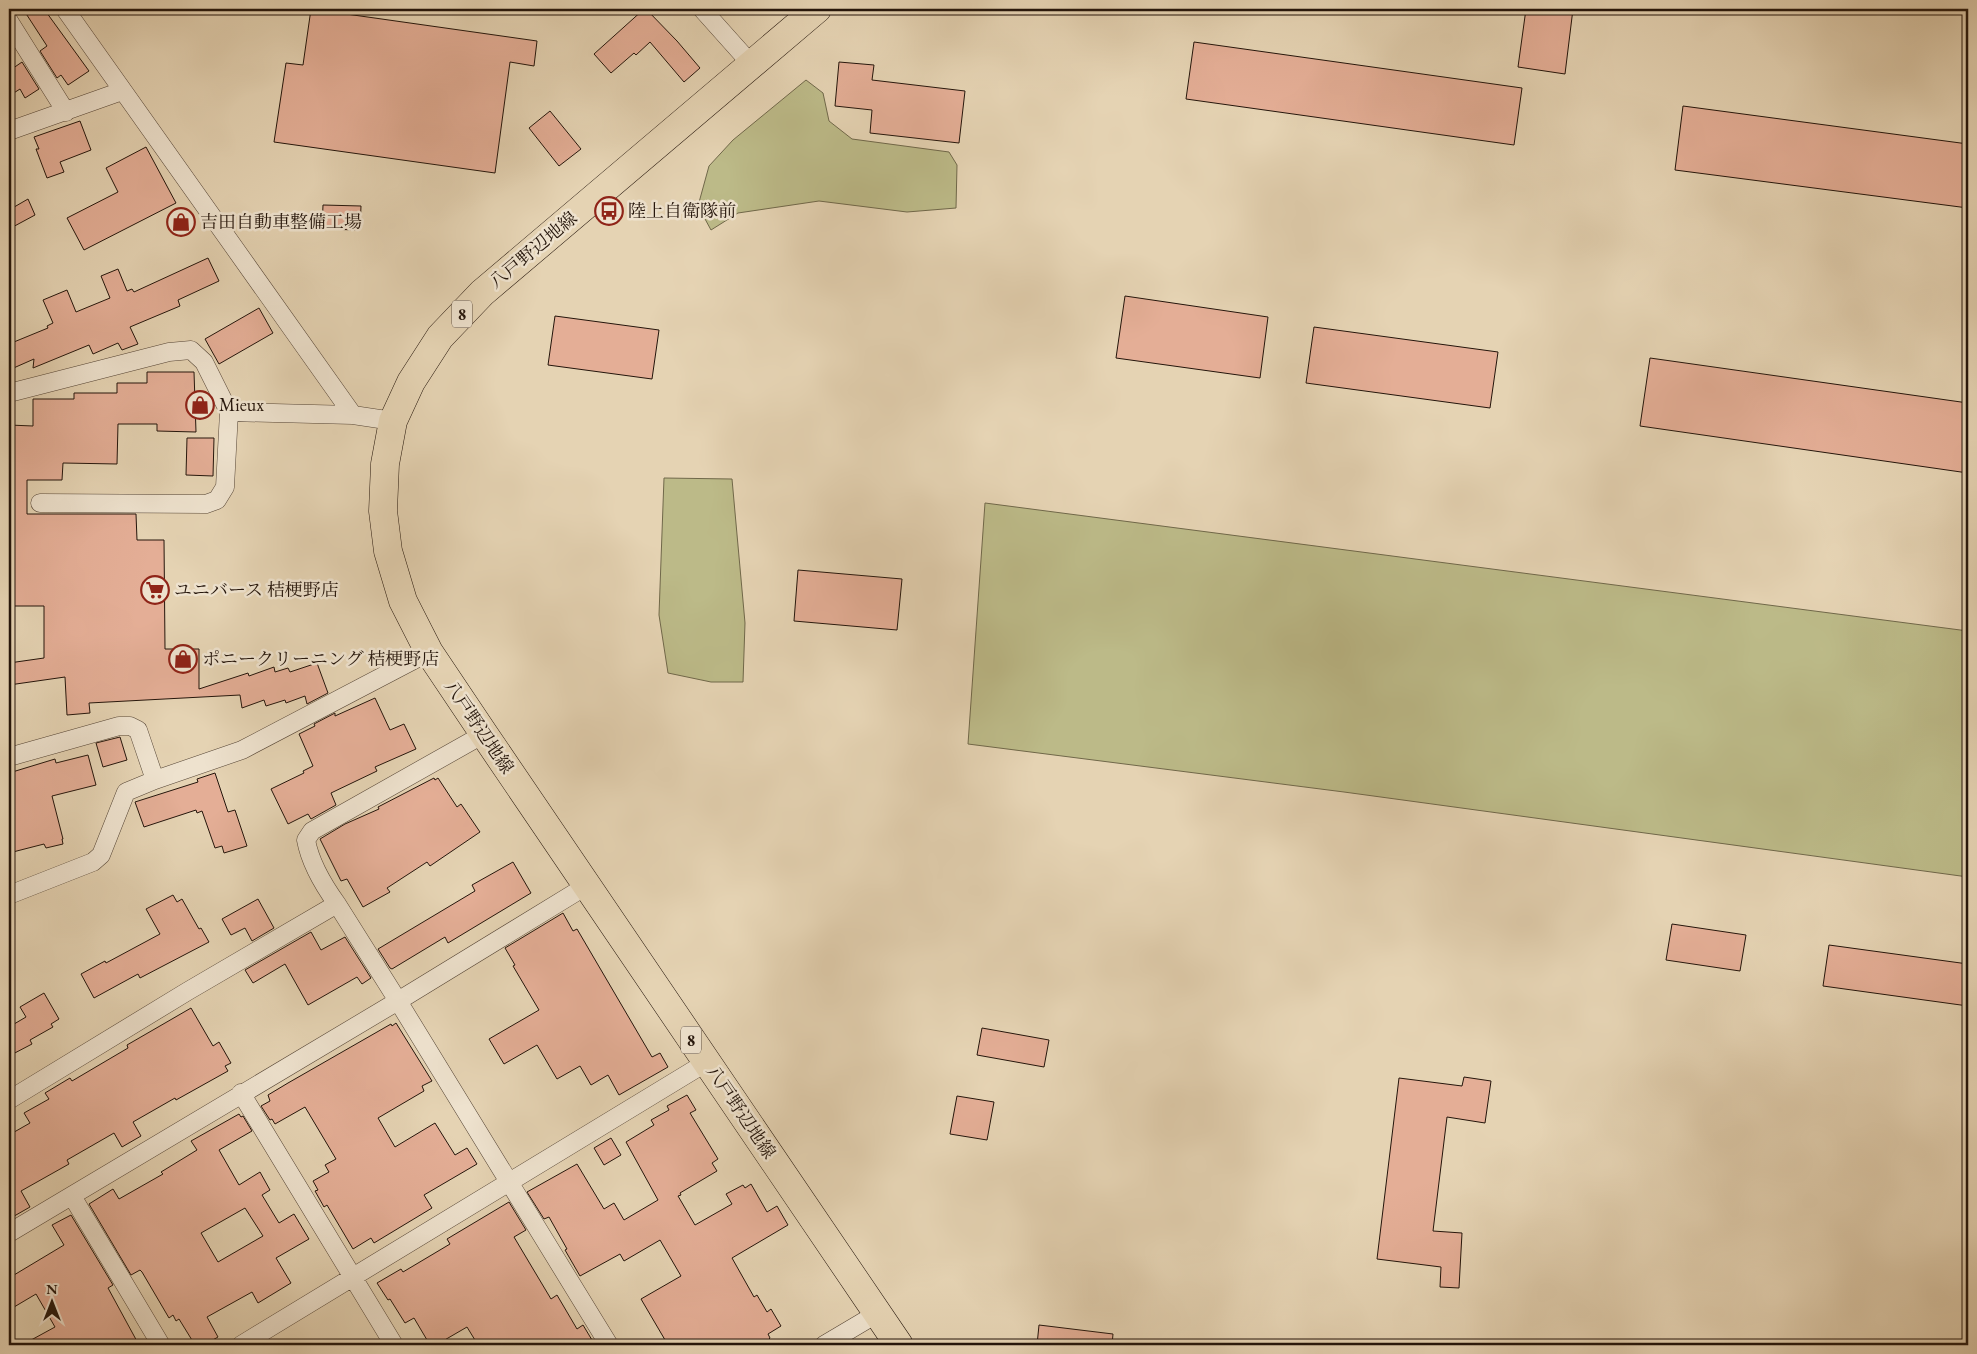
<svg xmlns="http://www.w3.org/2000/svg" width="1977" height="1354" font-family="'EB Garamond','Noto Serif JP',serif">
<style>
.green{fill:#bcba88;stroke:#70684a}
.building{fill:#e4ae96;stroke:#24150b;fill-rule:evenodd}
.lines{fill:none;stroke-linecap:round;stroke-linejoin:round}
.street-casing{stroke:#544435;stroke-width:19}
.primary-casing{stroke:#24150b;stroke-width:29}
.street{stroke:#eee2ce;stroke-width:18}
.primary{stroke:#e5d3b3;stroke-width:28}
.labels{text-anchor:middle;stroke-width:5;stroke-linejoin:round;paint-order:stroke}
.shield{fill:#eee2ce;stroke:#615246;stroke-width:1}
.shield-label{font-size:16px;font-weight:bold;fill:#24150b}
.poi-label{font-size:18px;fill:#24150b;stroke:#eee2ce;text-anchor:start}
.street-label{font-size:18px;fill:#24150b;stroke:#eee2ce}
</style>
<rect width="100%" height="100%" fill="#e5d3b3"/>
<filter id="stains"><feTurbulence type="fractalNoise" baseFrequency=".004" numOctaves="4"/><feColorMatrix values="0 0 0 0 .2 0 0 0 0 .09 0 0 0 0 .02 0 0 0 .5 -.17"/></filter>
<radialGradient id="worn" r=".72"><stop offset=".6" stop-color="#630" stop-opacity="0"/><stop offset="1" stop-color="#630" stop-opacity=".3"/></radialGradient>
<!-- green -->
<path class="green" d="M 806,80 L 823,93 L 829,121 L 852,139 L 949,152 L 957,165 L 956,208 L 907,212 L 819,201 L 738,213 L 711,230 L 698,206 L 709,166 L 733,140 Z
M 664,478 L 732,479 L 745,623 L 743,682 L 711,682 L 668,673 L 659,615 Z
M 985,503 L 1968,631 L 1968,877 L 1344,792 L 968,744 Z"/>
<!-- building -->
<path class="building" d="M 23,9 L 44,9 L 89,71 L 68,85 L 61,75 L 57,78 L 40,51 L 47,46 Z
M 311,9 L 537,41 L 534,66 L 510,62 L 495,173 L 274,142 L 286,63 L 303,65 Z
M 644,9 L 646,9 L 677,41 L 700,68 L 684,82 L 650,42 L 636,55 L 634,53 L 611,73 L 594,54 Z
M 1526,9 L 1573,9 L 1565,74 L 1518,67 Z
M 1194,42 L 1522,88 L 1514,145 L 1186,99 Z
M 22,62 L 39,89 L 25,98 L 20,89 L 9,96 L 9,71 Z
M 839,62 L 874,65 L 872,80 L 965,91 L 959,143 L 870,133 L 872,110 L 835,106 Z
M 1683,106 L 1968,144 L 1968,208 L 1675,170 Z
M 550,111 L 581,149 L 559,166 L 529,128 Z
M 80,121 L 91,150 L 60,162 L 64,172 L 47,178 L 36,149 L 39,149 L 34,137 Z
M 146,147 L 176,203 L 84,250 L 67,218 L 118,192 L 106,168 Z
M 28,199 L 35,215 L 9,229 L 9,210 Z
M 323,205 L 361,206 L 360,230 L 322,229 Z
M 208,258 L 219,281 L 178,300 L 180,306 L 130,327 L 138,344 L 122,350 L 118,343 L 93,354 L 89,345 L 33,368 L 34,359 L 9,370 L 9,344 L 48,328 L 47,326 L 53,323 L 43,300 L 67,290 L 76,312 L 110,298 L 101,276 L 118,269 L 127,291 L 132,289 L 134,292 Z
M 1125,296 L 1268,317 L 1260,378 L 1116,358 Z
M 259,308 L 273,333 L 219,364 L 205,339 Z
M 555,316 L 659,330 L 652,379 L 548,365 Z
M 1314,327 L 1498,352 L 1490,408 L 1306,383 Z
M 1650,358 L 1968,403 L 1968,473 L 1640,426 Z
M 147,372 L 194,372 L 196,432 L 157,431 L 157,424 L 118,424 L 117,464 L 63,463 L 62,480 L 27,480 L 27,514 L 136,514 L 137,540 L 164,540 L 165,649 L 199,649 L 199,689 L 248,673 L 249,676 L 274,667 L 275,672 L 288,668 L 290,672 L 317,663 L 328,693 L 307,704 L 305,696 L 286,703 L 285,700 L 266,706 L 264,700 L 242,708 L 240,695 L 89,703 L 90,713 L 67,715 L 65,677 L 9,685 L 9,663 L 44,658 L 44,606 L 9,606 L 9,425 L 33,426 L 33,399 L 74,399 L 74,393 L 117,393 L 117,383 L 147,383 Z
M 187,438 L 214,438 L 213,476 L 186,475 Z
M 798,570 L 902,579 L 897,630 L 794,621 Z
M 375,698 L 390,730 L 404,724 L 416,749 L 375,767 L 377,771 L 331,793 L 336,805 L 311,819 L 308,814 L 288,824 L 271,789 L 304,773 L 303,771 L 313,766 L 299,734 L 315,726 L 314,724 L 335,713 L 335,716 Z
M 120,737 L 127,760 L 103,767 L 96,743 Z
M 88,755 L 96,785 L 52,796 L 63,839 L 62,839 L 63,844 L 46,848 L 44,844 L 9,853 L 9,773 L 55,759 L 56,763 Z
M 215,773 L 228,812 L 235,810 L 247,846 L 224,853 L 222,846 L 215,848 L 202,811 L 197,813 L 196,810 L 144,827 L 135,802 L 198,782 L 197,779 Z
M 434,778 L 435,780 L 438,778 L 457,807 L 461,804 L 480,832 L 430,866 L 427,862 L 387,888 L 390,892 L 363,907 L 347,879 L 341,881 L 320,839 L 345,824 L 379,809 L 378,807 Z
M 513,862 L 531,893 L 448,943 L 445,937 L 392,969 L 390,968 L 378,949 L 475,891 L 472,885 Z
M 173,895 L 177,902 L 182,899 L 199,929 L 201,928 L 209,942 L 140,978 L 138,974 L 94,998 L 81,974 L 105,961 L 106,963 L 160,934 L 146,909 Z
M 258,899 L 274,928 L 252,941 L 245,928 L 231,935 L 222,919 Z
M 563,913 L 573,931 L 577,929 L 652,1057 L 660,1053 L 668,1067 L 619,1095 L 608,1075 L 591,1085 L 580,1066 L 557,1079 L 537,1045 L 504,1064 L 489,1039 L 539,1010 L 513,966 L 515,965 L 505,948 Z
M 1672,924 L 1746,935 L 1740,971 L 1666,960 Z
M 311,932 L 321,950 L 345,937 L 371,978 L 362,984 L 357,977 L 308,1005 L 285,964 L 253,983 L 245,970 Z
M 1829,945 L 1968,964 L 1968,1006 L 1823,986 Z
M 44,993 L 59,1019 L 51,1024 L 53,1027 L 30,1040 L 32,1044 L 9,1056 L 9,1027 L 26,1017 L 20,1007 Z
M 191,1008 L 213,1046 L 219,1042 L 231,1063 L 225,1066 L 228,1071 L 176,1100 L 175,1098 L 133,1122 L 141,1136 L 122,1147 L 114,1133 L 67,1160 L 69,1164 L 21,1191 L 30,1207 L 9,1219 L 9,1135 L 30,1123 L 24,1113 L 49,1099 L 45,1093 L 70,1078 L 72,1081 L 128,1048 L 127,1045 Z
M 396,1023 L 432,1081 L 422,1086 L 424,1091 L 378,1118 L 395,1147 L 435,1123 L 455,1155 L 467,1148 L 477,1164 L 424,1195 L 432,1208 L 374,1243 L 371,1238 L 353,1249 L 327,1205 L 324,1207 L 315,1191 L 318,1190 L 313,1181 L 329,1172 L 325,1165 L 336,1159 L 305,1107 L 275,1124 L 272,1119 L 270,1120 L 261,1106 L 270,1101 L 268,1095 L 288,1083 L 391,1024 L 392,1026 Z
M 982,1028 L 1049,1040 L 1044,1067 L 977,1055 Z
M 1464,1077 L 1491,1081 L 1485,1123 L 1447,1117 L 1433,1231 L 1462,1233 L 1459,1288 L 1440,1287 L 1441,1267 L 1377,1259 L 1399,1078 L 1462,1086 Z
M 687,1095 L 696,1110 L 690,1113 L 718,1159 L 712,1163 L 717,1171 L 680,1193 L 681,1195 L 678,1196 L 695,1225 L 732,1204 L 726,1194 L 743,1185 L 745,1188 L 751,1184 L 767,1212 L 777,1206 L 788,1225 L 732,1258 L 754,1297 L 757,1295 L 767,1312 L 771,1309 L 781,1326 L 768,1334 L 770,1338 L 768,1340 L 771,1345 L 668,1345 L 641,1299 L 681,1276 L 660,1240 L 624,1261 L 620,1254 L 580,1276 L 565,1250 L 567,1249 L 549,1217 L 544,1219 L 527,1192 L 577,1164 L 604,1209 L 614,1203 L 624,1220 L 658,1200 L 626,1142 L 654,1125 L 651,1120 L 669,1110 L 667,1106 Z
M 957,1096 L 994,1102 L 987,1140 L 950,1134 Z
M 239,1114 L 241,1117 L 243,1116 L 252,1131 L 219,1150 L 239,1185 L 260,1172 L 270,1190 L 262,1195 L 279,1223 L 294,1214 L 309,1239 L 276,1258 L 291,1283 L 258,1303 L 252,1292 L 207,1317 L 218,1337 L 204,1345 L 195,1345 L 179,1319 L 176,1321 L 173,1315 L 169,1318 L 142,1272 L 140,1270 L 131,1275 L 89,1204 L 113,1189 L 119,1199 L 163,1174 L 161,1172 L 197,1150 L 191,1141 ZM 245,1208 L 263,1236 L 218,1262 L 201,1233 Z
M 611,1138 L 621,1155 L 604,1165 L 594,1148 Z
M 509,1202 L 526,1230 L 514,1237 L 551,1299 L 557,1295 L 577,1329 L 583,1325 L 595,1345 L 478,1345 L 467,1327 L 436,1345 L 430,1345 L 414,1318 L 405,1323 L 390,1299 L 388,1300 L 377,1283 L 401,1269 L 403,1272 L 450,1244 L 447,1239 Z
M 71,1215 L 113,1285 L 108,1288 L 139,1345 L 22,1345 L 55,1327 L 36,1294 L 9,1310 L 9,1278 L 64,1245 L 52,1225 Z
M 1039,1325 L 1113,1334 L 1112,1345 L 1037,1345 Z"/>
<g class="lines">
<defs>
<path id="street" d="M 65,9 L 353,415
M 702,9 L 752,65
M 9,21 L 66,112
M 9,131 L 122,91
M 9,393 L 169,352 L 191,350 L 204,362 L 229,412 L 353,415 L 393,421
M 40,503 L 206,504 L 217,500 L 225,487 L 229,412
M 9,757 L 119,726 L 130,726 L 138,730 L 155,780
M 9,895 L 93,862 L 101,855 L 126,792 L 155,780 L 242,750 L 429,652
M 337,904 L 398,1001 L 609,1345
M 241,1093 L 394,1345
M 9,1100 L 188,991 L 337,904 C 324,886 310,862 306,840 L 312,831 L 484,734
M 72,1196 L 161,1345
M 9,1233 L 398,1001 L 586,886
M 241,1345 L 707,1062
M 824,1345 L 878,1313"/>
<path id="primary" d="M 817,9 L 482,293 L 440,337 L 411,382 L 393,421 L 385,464 L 383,511 L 388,551 L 403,601 L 429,652 L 484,734 L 899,1345"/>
</defs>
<!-- street casing -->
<use href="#street" class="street-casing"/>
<!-- primary casing -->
<use href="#primary" class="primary-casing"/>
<!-- street -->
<use href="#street" class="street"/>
<!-- primary -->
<use href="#primary" class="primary"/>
</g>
<!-- icons -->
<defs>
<symbol id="bus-ring" viewBox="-11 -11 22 22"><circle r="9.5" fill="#eee2ce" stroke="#8f2418" stroke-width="1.5"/><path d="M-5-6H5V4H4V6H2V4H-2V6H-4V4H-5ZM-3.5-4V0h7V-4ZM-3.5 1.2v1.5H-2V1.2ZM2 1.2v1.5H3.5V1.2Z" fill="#8f2418"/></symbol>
<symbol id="shop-ring" viewBox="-11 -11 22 22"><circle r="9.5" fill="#eee2ce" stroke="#8f2418" stroke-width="1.5"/><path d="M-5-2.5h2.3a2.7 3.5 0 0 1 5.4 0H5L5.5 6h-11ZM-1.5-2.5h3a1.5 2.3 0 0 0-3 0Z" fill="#8f2418"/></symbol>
<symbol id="supermarket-ring" viewBox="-11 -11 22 22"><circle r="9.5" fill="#eee2ce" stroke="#8f2418" stroke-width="1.5"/><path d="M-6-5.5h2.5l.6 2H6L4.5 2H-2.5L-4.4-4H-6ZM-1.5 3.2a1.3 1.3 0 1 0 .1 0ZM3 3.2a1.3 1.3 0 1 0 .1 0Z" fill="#8f2418"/></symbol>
</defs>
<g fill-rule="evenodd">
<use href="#bus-ring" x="593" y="195" width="32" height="32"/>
<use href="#shop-ring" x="165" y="206" width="32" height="32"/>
<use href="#shop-ring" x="184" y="389" width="32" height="32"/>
<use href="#supermarket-ring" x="139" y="574" width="32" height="32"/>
<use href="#shop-ring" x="167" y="643" width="32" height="32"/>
</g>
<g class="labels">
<!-- shield labels -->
<g class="shield">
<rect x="452" y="300.5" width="20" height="27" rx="4"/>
<rect x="681" y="1026.5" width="20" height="27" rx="4"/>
</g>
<g class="shield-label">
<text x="462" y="320">8</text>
<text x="691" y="1046">8</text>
</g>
<!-- poi labels -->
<g class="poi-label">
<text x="628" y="217">陸上自衛隊前</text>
<text x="200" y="228">吉田自動車整備工場</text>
<text x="219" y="411">Mieux</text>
<text x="174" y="596">ユニバース 桔梗野店</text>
<text x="202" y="665">ポニークリーニング 桔梗野店</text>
</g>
<!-- street labels -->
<g class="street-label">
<text transform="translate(533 250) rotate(-40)" y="6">八戸野辺地線</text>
<text transform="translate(479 727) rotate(56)" y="6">八戸野辺地線</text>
<text transform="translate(741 1112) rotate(56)" y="6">八戸野辺地線</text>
</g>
</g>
<!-- margin -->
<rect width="1977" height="1354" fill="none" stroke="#e5d3b3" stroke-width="30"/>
<rect x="10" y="10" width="1957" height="1334" fill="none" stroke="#24150b" stroke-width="2.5"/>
<rect x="15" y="15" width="1947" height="1324" fill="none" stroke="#24150b"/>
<!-- north arrow -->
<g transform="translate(52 1302)" stroke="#eee2ce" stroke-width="4" paint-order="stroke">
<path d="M0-4L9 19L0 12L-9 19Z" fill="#24150b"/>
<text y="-8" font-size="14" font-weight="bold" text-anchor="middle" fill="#24150b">N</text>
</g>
<rect width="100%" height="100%" filter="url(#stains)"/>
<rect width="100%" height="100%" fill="url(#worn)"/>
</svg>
